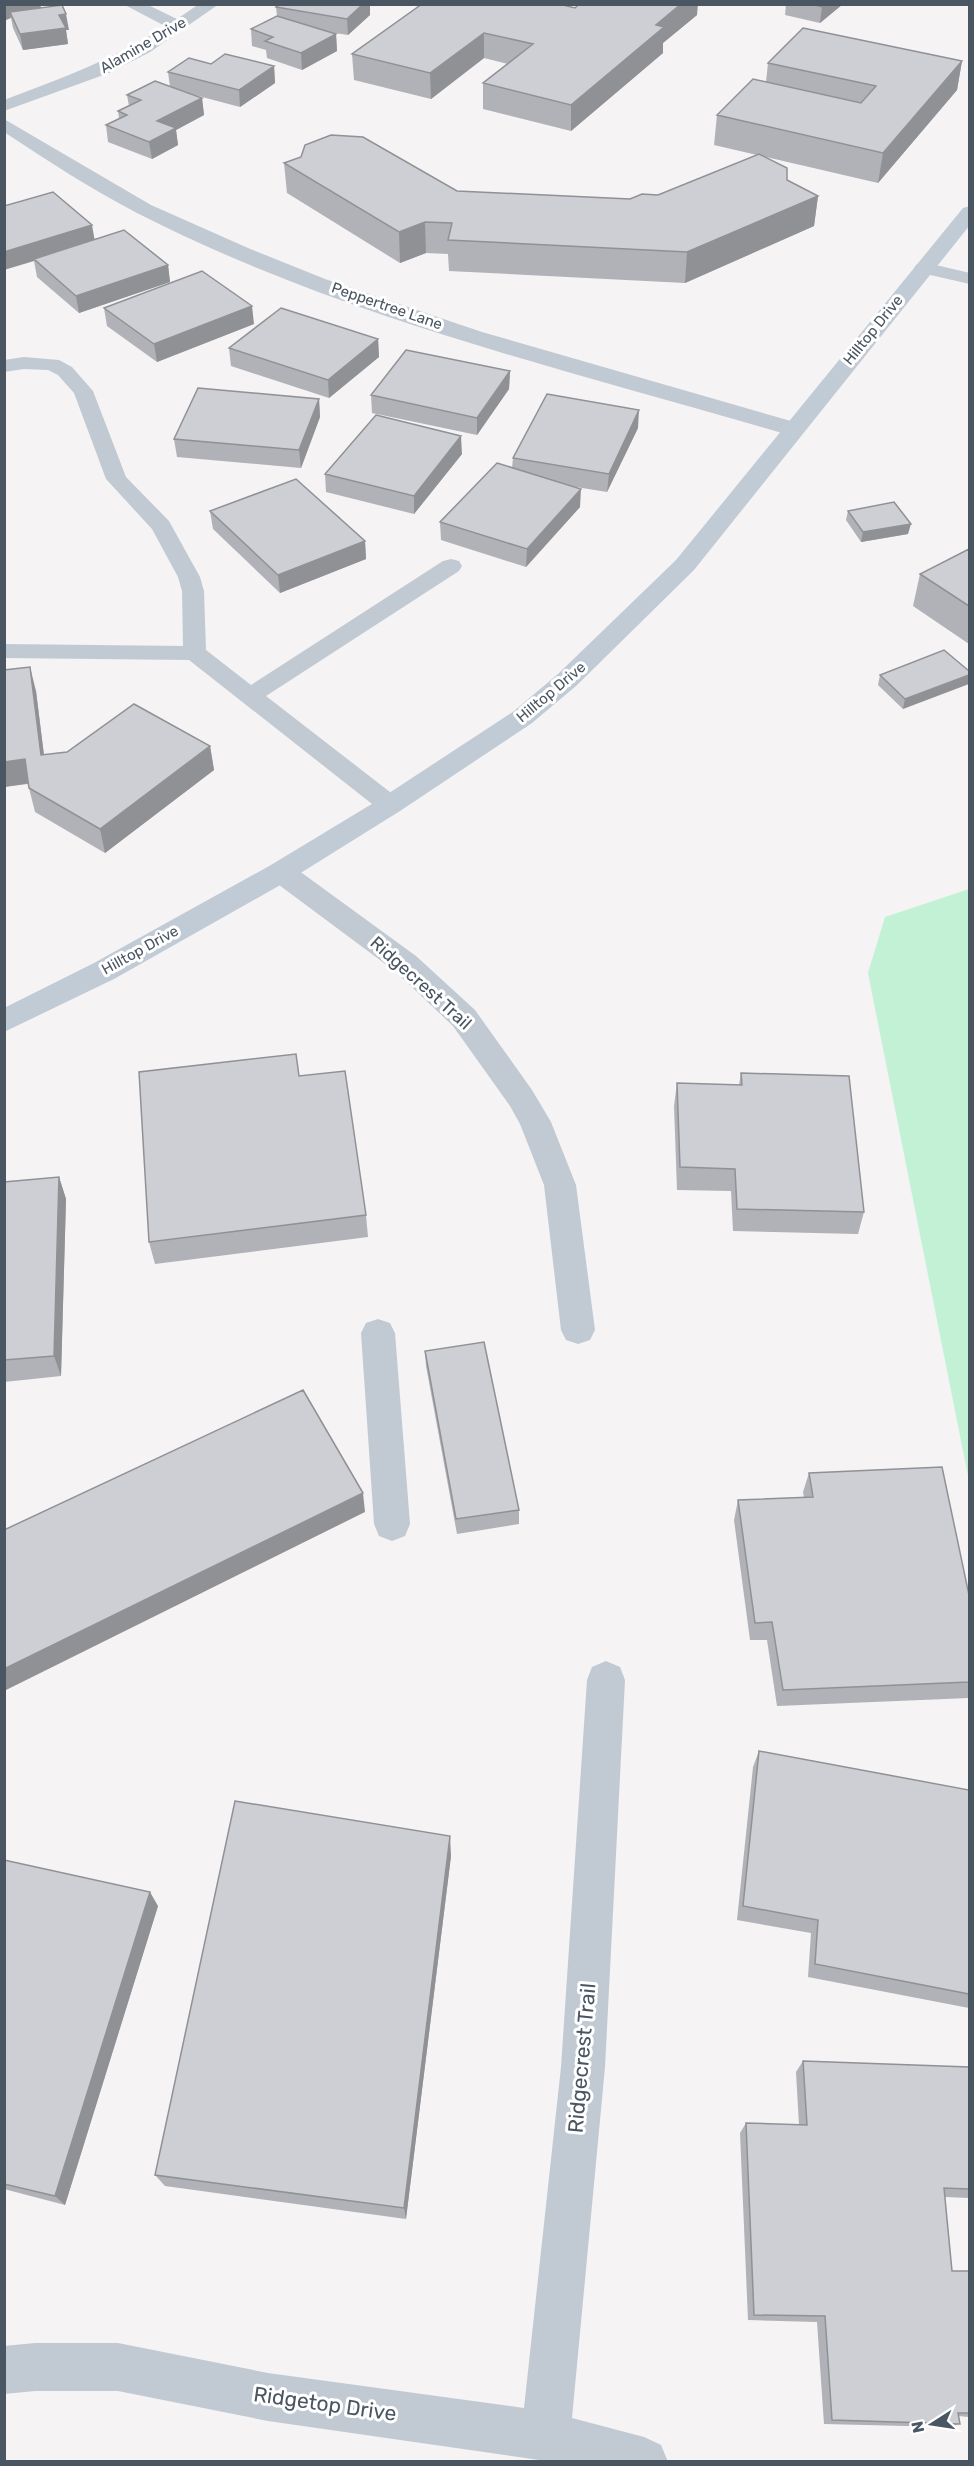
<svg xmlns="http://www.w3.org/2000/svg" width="974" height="2466" font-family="Rubik,sans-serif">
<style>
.green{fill:#c3f1d5}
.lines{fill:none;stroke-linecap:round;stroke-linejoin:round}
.lane{fill:#c1cad2;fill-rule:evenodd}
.street{fill:#c1cad2;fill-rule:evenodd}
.secondary{fill:#c1cbd6;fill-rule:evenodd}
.wall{fill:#b0b2b7}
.shaded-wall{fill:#909195}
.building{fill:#cdcfd5;stroke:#909195;stroke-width:1.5}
.labels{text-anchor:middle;stroke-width:6;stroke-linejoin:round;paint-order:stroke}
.far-street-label{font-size:15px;fill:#4a5661;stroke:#fff}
.street-label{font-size:18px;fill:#4a5661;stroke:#fff}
.near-street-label{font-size:21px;fill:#4a5661;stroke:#fff}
</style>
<rect width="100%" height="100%" fill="#f5f3f3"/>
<!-- green -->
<path class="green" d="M 969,889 L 970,889 L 969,1481 L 868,973 L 885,917 Z"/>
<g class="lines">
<!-- lane -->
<path class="lane" d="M 923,262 L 970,273 L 970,284 L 917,272 L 914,268 L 917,264 Z
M 24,357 L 59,360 L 72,367 L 93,391 L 126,477 L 169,521 L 200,577 L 204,591 L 206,650 L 251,685 L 443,561 L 451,559 L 459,561 L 462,566 L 459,571 L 266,696 L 399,799 L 402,805 L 399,811 L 390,813 L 381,811 L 189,660 L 4,658 L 4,644 L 183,646 L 182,591 L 178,577 L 152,529 L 106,479 L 74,393 L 58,375 L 48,370 L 24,369 L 4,372 L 4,360 Z"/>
<!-- street -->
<path class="street" d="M 123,4 L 146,4 L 177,19 L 199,4 L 219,4 L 150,52 L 109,73 L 4,111 L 4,100 C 61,78 114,60 165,26 Z
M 4,119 L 151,205 L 248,248 L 325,279 L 482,332 L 801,424 L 804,429 L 801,434 L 793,436 L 785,434 C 567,370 340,317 137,213 C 91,189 48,161 4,132 Z
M 281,862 L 291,865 L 416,956 L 475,1010 L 532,1090 L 551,1122 L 576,1185 L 595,1330 L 590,1340 L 578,1344 L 566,1340 L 561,1330 L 544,1185 L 520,1124 L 510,1106 L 453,1026 L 396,972 L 271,879 L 267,872 L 271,865 Z
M 378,1319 L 390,1323 L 395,1333 L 410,1524 L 405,1536 L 392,1541 L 379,1536 L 374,1524 L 361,1333 L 366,1323 Z
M 606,1661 L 620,1667 L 625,1680 L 605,2067 L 572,2418 L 644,2437 L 661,2445 L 668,2462 L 553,2462 L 268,2421 L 118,2391 L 35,2391 L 4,2394 L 4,2346 L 35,2343 L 118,2343 L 268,2373 L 524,2408 L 561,2067 L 587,1680 L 592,1667 Z"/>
<!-- secondary -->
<path class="secondary" d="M 970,206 L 970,225 L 694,570 L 576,686 L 532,723 L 400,811 L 291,879 L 114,979 L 4,1032 L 4,1008 L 94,963 L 271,865 L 380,799 L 514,711 L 558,674 L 676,560 L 963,208 Z"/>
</g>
<!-- wall -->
<path class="wall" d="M 4,4 L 40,4 L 41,8 L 69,30 L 66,30 L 68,44 L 23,50 L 13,28 L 11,18 Z
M 786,4 L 843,4 L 820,23 L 785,15 Z
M 276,7 L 370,15 L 348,35 L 328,32 L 336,34 L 337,51 L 302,70 L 267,58 L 266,50 L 252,46 L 251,29 L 277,16 Z
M 575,8 L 697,15 L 663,43 L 663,53 L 571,131 L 483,109 L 483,83 L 508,64 L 484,58 L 431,99 L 354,80 L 352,54 Z
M 962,61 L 957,90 L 878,183 L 766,157 L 787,180 L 818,196 L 814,226 L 685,283 L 449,271 L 448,254 L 426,253 L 400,263 L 287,193 L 284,163 L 457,191 L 630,199 L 658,195 L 757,155 L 714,145 L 717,115 L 766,82 L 768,63 Z
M 211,64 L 274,66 L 275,83 L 240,107 L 187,93 L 202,98 L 204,115 L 176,130 L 178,145 L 152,159 L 108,142 L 106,125 L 119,118 L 118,111 L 129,106 L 127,95 L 170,87 L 168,72 Z
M 4,206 L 94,240 L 168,265 L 170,282 L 79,313 L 37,277 L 34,261 Z
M 104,308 L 254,324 L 157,362 L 107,326 Z
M 378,339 L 379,357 L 329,398 L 231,366 L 229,348 Z
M 510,371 L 509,389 L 477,435 L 372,413 L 371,395 Z
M 319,399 L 320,417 L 301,468 L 177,457 L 174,439 Z
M 638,428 L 607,492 L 570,486 L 580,507 L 526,567 L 441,540 L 440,522 L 512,468 L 513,458 Z
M 462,454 L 414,514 L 326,492 L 325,474 Z
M 210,511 L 365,541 L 366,559 L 280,593 L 213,529 Z
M 848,511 L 908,534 L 861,542 L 846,520 Z
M 969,549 L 969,644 L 913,606 L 920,574 Z
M 969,671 L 903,709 L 878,685 L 880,675 Z
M 36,691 L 44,755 L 210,746 L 214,770 L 105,853 L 35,812 L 28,784 L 4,787 Z
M 741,1073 L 864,1212 L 858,1234 L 733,1231 L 731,1191 L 677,1190 L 674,1106 L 677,1083 L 739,1085 Z
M 299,1076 L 366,1215 L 368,1237 L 155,1264 L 149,1242 Z
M 59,1177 L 66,1199 L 61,1376 L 4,1382 L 4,1182 Z
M 425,1351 L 519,1510 L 519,1524 L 457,1534 L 426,1366 Z
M 809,1473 L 969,1595 L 969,1698 L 777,1706 L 767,1640 L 750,1640 L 734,1520 L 738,1500 L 804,1498 L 803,1492 Z
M 759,1751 L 969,1790 L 969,2008 L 808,1977 L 811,1933 L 737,1920 L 753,1767 Z
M 451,1856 L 406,2219 L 165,2186 L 155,2175 Z
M 4,1860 L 158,1906 L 65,2205 L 4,2189 Z
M 803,2061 L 969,2067 L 969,2198 L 945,2197 L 952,2271 L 969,2271 L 969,2417 L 958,2416 L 960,2424 L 948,2427 L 824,2424 L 817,2322 L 748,2320 L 740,2133 L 746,2123 L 799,2125 L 796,2072 Z"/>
<!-- shaded-wall -->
<path class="shaded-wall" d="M 4,4 L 40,4 L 41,8 L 10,12 L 11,18 L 4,21 Z
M 363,4 L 370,4 L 370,15 L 348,35 L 347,19 Z
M 681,4 L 698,4 L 697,15 L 663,43 L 663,53 L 571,131 L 571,105 L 656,25 Z
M 825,4 L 843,4 L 820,23 L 822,7 Z
M 66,14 L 69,30 L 66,30 L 68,44 L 23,50 L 20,34 L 59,15 Z
M 484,33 L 484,58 L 431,99 L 430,73 Z
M 336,34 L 337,51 L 302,70 L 301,53 Z
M 962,61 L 957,90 L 878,183 L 883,153 Z
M 274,66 L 275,83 L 240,107 L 239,90 Z
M 202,98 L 204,115 L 176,130 L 178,145 L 152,159 L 149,142 L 157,121 Z
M 818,196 L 814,226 L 685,283 L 687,252 Z
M 425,222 L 426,253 L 400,263 L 399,232 Z
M 92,225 L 95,242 L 34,259 L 34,261 L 4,270 L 4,252 Z
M 168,265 L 170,282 L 79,313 L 76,296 Z
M 252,306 L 254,324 L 157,362 L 154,344 Z
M 378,339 L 379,357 L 329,398 L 328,380 Z
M 510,371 L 509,389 L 477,435 L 477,418 Z
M 319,399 L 320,417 L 301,468 L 299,450 Z
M 639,410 L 638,428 L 607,492 L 609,474 Z
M 461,436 L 462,454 L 414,514 L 414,496 Z
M 581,489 L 580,507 L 526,567 L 527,549 Z
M 911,524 L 908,534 L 861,542 L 863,532 Z
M 365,541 L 366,559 L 280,593 L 278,575 Z
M 30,667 L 36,691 L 47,780 L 41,755 Z
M 969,675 L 969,684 L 903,709 L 905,699 Z
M 210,746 L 214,770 L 105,853 L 100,829 Z
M 25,759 L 31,783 L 4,787 L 4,762 Z
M 59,1177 L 66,1199 L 61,1376 L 54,1356 Z
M 363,1493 L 365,1512 L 4,1691 L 4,1669 Z
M 450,1836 L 451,1856 L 406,2219 L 404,2208 Z
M 150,1892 L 158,1906 L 65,2205 L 55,2196 Z"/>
<!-- building -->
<path class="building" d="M 279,4 L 363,4 L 347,19 L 276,7 Z
M 422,4 L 559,4 L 575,8 L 579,4 L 681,4 L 656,25 L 664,27 L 571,105 L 483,83 L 533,44 L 484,33 L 430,73 L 352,54 Z
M 812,4 L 825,4 L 822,7 Z
M 62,5 L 66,14 L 59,15 L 66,28 L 20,34 L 10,12 Z
M 277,16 L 336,34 L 301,53 L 265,41 L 273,37 L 251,29 Z
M 803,28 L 962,61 L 883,153 L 717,115 L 753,79 L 861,103 L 876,86 L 768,63 Z
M 225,54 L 274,66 L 239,90 L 168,72 L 189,58 L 211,64 Z
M 155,81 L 202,98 L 157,121 L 176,128 L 149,142 L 106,125 L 127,115 L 118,111 L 141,100 L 127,95 Z
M 331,135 L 363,137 L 457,191 L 630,199 L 642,194 L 658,195 L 759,154 L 787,168 L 787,180 L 818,196 L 687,252 L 448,240 L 452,223 L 425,222 L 399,232 L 284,163 L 301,157 L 305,145 Z
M 53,192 L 92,225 L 4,252 L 4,206 Z
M 124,230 L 168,265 L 76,296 L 34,259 Z
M 202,271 L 252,306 L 154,344 L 104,308 Z
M 281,308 L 378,339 L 328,380 L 229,348 Z
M 406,350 L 510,371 L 477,418 L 371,395 Z
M 198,388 L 319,399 L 299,450 L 174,439 Z
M 547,394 L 639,410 L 609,474 L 513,458 Z
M 376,415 L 461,436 L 414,496 L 325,474 Z
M 497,463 L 581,489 L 527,549 L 440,522 Z
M 296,479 L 365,541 L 278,575 L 210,511 Z
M 894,502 L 911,524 L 863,532 L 848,511 Z
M 969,549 L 969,606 L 920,574 Z
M 944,650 L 969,671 L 969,675 L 905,699 L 880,675 Z
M 30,667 L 41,755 L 67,752 L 134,704 L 210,746 L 100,829 L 29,788 L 25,759 L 4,762 L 4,670 Z
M 296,1054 L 299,1076 L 345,1071 L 366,1215 L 149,1242 L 139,1072 Z
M 741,1073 L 849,1076 L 864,1212 L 737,1209 L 735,1169 L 680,1167 L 677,1083 L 742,1085 Z
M 59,1177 L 54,1356 L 4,1360 L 4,1182 Z
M 484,1342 L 519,1510 L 456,1519 L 425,1351 Z
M 303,1390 L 363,1493 L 4,1669 L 4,1530 Z
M 942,1467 L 969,1595 L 969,1682 L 783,1690 L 772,1622 L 755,1623 L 738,1500 L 813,1497 L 809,1473 Z
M 759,1751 L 969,1790 L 969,1994 L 815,1964 L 818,1920 L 743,1906 Z
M 235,1801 L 450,1836 L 404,2208 L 155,2175 Z
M 4,1860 L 150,1892 L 55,2196 L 4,2184 Z
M 803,2061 L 969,2067 L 969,2189 L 944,2188 L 952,2271 L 969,2271 L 969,2413 L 958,2413 L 960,2424 L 832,2420 L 825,2316 L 754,2315 L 746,2123 L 807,2125 Z"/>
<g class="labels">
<!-- far-street labels -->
<g class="far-street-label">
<text transform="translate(143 45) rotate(-30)" y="5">Alamine Drive</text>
<text transform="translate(387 306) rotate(19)" y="5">Peppertree Lane</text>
<text transform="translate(873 330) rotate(-51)" y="5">Hilltop Drive</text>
<text transform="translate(551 692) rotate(-40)" y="5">Hilltop Drive</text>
<text transform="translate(140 950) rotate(-29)" y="5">Hilltop Drive</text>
</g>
<!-- street labels -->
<g class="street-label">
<text transform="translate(421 983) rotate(42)" y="6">Ridgecrest Trail</text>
</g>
<!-- near-street labels -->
<g class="near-street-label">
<text transform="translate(582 2058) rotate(-85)" y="7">Ridgecrest Trail</text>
<text transform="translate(325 2404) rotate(8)" y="7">Ridgetop Drive</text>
</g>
</g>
<!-- border -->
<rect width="974" height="2466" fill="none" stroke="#4a5661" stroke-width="12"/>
<!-- north arrow -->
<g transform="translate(932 2424) rotate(258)" stroke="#ffffff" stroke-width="4.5" paint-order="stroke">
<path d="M0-4.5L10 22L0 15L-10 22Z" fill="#4a5661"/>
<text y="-9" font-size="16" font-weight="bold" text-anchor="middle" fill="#4a5661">N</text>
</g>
</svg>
